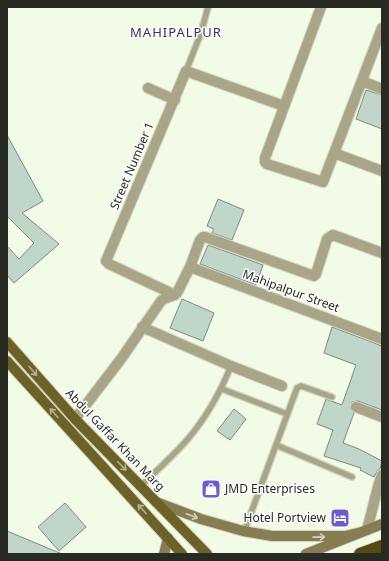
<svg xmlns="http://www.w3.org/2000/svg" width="389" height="561" font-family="'Noto Sans',sans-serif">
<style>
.building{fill:#bfd6c9;stroke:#788d81}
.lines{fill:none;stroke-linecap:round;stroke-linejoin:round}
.lane-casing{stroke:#cdd6c3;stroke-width:8}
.street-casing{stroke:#cdd6c3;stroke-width:12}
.secondary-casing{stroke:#cdd6c3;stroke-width:12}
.primary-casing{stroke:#cdd6c3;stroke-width:12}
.highway-casing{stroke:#cdd6c3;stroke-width:14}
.lane{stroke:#aba587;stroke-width:5.5}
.street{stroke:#aba587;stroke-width:10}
.secondary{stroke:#877d50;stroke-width:10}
.primary{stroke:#6d6126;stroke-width:10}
.highway{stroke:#55490f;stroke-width:12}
.oneway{stroke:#b6b092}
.oneway2{stroke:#d5d2c2}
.labels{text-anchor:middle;stroke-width:3;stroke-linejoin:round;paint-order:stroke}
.street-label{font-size:12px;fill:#272b23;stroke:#fff}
.poi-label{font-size:12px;fill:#272b23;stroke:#fff;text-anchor:start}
.neighbourhood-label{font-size:13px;letter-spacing:1px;fill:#372e6a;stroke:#fff}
</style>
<rect width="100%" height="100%" fill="#f1fbe6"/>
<!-- building -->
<path class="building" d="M 366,90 L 382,95 L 382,129 L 356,119 Z
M 7,135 L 43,201 L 22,213 L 59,244 L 14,283 L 7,275 L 7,246 L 19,259 L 34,243 L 7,216 Z
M 218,199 L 244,210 L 232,240 L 212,233 L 214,229 L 207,226 Z
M 208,245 L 263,265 L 256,285 L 200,264 Z
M 182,299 L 214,313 L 203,341 L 170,328 Z
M 332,327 L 382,346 L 382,410 L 358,401 L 352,402 L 350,408 L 354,413 L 343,443 L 359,449 L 382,461 L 380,469 L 378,470 L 374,477 L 360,470 L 361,468 L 324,456 L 333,430 L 317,424 L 326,399 L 342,405 L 356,365 L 324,353 Z
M 234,409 L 246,419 L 230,440 L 217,431 Z
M 65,503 L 86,527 L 59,551 L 38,527 Z
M 7,531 L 62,554 L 7,554 Z"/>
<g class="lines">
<defs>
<path id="lane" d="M 186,71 L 201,33 L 208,7
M 222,389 L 287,414
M 276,445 L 352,477
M 141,486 C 156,471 173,456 187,440 C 206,418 220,393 231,366
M 244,532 L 297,388 L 301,386 L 332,397"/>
<path id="street" d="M 321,7 L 265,158 L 265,162 L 267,164 L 323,182 L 382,28
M 362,81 L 382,89
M 148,88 L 175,100
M 334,153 L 382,171
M 190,267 L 382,339
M 175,295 L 109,264 L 106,261 L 186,71 L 284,106
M 142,327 L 231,366 L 282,386
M 356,407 L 382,417
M 75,419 L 121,359 L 161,301 C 166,296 172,298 177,293 L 190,267 L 200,240 L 203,237 L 205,237 L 314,276 L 316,274 L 327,239 L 333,235 L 382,253
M 367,530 L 379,483 L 382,475"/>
<path id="secondary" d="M 156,502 L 201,519 L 243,531 L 272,536 L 345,536 L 362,532
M 164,554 L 168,538
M 306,554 L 382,524"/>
<path id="primary" d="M 7,342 L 75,419 L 207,554
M 7,361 L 182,554"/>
<path id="highway" d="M 360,554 L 382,546"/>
</defs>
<!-- lane casing -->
<use href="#lane" class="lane-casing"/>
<!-- street casing -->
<use href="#street" class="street-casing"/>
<!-- secondary casing -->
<use href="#secondary" class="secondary-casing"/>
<!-- primary casing -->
<use href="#primary" class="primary-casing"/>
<!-- highway casing -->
<use href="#highway" class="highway-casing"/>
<!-- lane -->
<use href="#lane" class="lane"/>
<!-- street -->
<use href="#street" class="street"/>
<!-- secondary -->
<use href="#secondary" class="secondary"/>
<!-- primary -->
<use href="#primary" class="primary"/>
<!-- highway -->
<use href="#highway" class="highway"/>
</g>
<!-- one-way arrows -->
<defs><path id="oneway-shaft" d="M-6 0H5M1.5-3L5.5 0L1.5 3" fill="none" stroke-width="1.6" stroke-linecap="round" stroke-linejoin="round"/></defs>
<g class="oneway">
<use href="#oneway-shaft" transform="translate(33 371) rotate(49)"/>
<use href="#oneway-shaft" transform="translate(54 413) rotate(-132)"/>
<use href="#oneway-shaft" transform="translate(122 466) rotate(45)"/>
<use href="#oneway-shaft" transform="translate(142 509) rotate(-132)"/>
</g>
<g class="oneway2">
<use href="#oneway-shaft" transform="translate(192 516) rotate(21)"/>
<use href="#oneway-shaft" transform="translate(319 537) rotate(-1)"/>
</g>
<!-- icons -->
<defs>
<symbol id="shop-square" viewBox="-11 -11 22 22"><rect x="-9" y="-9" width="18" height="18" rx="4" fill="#6e5ad4" stroke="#fff"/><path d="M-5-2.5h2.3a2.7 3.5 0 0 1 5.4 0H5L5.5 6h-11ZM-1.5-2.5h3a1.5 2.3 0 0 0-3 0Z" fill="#fff"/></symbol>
<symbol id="hotel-square" viewBox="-11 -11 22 22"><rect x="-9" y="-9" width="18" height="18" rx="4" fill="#6e5ad4" stroke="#fff"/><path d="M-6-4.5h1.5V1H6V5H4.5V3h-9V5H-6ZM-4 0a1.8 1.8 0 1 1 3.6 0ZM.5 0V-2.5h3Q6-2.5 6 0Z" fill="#fff"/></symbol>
</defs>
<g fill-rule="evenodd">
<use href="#shop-square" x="200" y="478" width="22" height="22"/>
<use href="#hotel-square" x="329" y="507" width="22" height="22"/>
</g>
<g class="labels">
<!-- street labels -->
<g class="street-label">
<text transform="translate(132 166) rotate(-67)" y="4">Street Number 1</text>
<text transform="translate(291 291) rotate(20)" y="4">Mahipalpur Street</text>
<text transform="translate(115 440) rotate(46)" y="4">Abdul Gaffar Khan Marg</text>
</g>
<!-- poi labels -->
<g class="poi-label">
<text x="225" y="493">JMD Enterprises</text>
<text x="326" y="522" text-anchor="end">Hotel Portview</text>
</g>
<!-- neighbourhood labels -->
<g class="neighbourhood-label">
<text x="176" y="37">MAHIPALPUR</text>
</g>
</g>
<!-- border -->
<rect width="389" height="561" fill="none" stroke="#272b23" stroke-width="16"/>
</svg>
